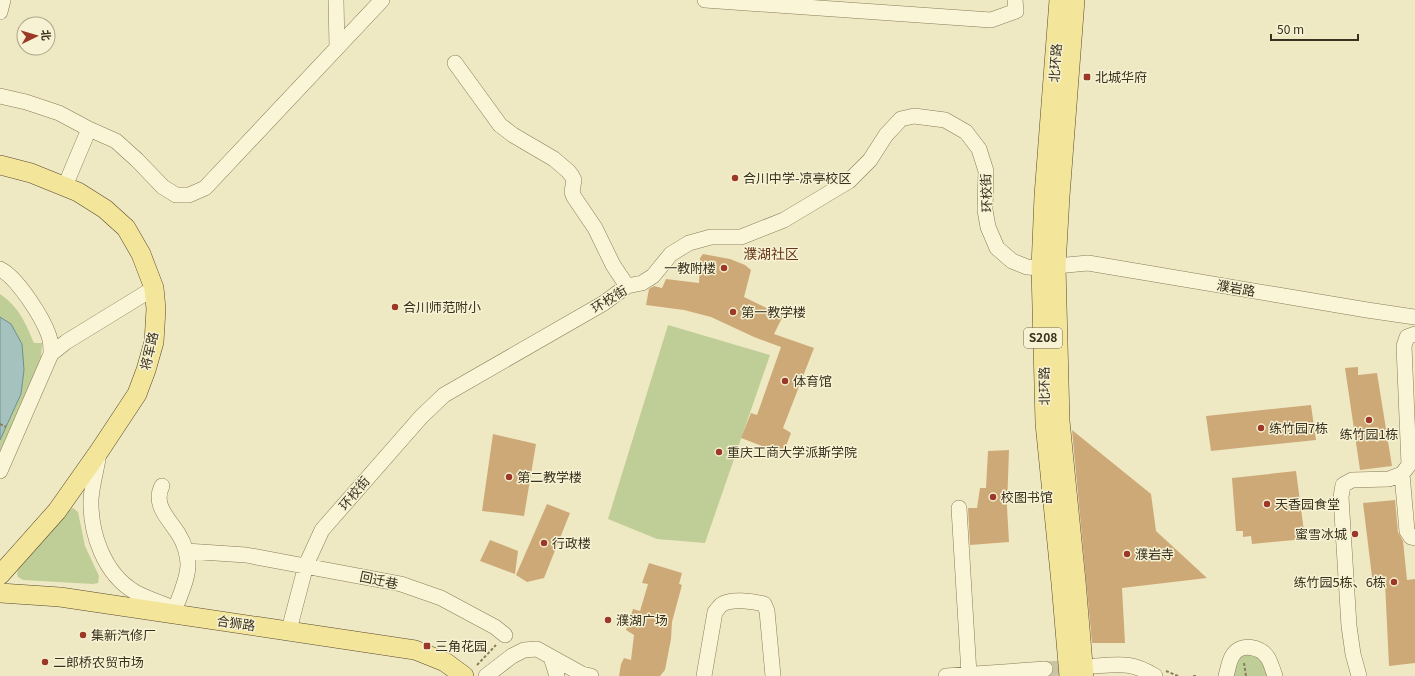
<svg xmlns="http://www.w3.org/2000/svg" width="1415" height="676" font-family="Georgia,'Noto Sans SC',serif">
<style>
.green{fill:#bfce97}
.water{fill:#a6c2be;stroke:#6c918d}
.building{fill:#cea978}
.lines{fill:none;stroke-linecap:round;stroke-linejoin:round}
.minor-tunnel{stroke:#cbc4a2;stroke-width:15;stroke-dasharray:15 8;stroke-linecap:butt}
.minor-casing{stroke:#8a7b59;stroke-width:16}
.major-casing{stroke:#58482e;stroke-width:20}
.path{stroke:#8a7b59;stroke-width:2;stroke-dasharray:3 2;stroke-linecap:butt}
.minor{stroke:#faf5d7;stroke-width:15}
.major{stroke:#f3e59a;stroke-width:19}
.poi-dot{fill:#9b3828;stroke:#f6f2d3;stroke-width:1.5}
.labels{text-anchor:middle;stroke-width:3;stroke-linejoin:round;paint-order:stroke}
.shield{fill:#f6f2d3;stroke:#726a54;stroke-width:1}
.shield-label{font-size:12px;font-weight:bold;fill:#3a301e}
.street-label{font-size:13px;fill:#3a301e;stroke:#f6f2d3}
.poi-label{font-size:13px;fill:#3a301e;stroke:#f6f2d3;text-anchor:start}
.neighbourhood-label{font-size:14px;fill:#67371c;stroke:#f6f2d3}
</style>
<rect width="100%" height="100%" fill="#efe9c3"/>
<!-- green -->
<path class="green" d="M 0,294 C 19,307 25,322 34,343 L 42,343 L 41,357 L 38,368 L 0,460 Z
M 668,325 L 770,355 L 705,543 L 657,539 L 608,519 Z
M 73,508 L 78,512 L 85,546 L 99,576 L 98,583 L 93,584 L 23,580 L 18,577 L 17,574 L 18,570 L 69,510 Z
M 1249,647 L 1275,676 L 1226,676 Z"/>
<!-- water -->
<path class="water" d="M 0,317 L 11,324 L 22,344 L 24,370 L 21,394 L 0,440 Z"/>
<!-- building -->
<path class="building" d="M 703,254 L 730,259 L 745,265 L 751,270 L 744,297 L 783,316 L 774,334 L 814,348 L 783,428 L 791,433 L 783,454 L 741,438 L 751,413 L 757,415 L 781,347 L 754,337 L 711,317 L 684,310 L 646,305 L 649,289 L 654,286 L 662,288 L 666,279 L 699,283 L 700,258 Z
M 1358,367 L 1358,375 L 1377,373 L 1392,466 L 1360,470 L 1345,368 Z
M 1311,405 L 1316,440 L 1211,451 L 1206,416 Z
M 1072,430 L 1151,494 L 1156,531 L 1207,578 L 1122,588 L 1125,643 L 1092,643 Z
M 493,434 L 536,444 L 524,516 L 482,511 Z
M 1009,450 L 1007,507 L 1009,542 L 970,545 L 968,508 L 977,508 L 980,488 L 986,488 L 988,451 Z
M 1296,471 L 1305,539 L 1252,544 L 1251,536 L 1243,537 L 1243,531 L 1236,531 L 1232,478 Z
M 1395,500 L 1398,532 L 1403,541 L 1407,580 L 1415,579 L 1415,663 L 1389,666 L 1385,583 L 1373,585 L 1363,503 Z
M 547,504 L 570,513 L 544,578 L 527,582 L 516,575 Z
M 490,540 L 518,551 L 515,574 L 480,561 Z
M 649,563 L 682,573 L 679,584 L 682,585 L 672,622 L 671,639 L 665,670 L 660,676 L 619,676 L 621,664 L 624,658 L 631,660 L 634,635 L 626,630 L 633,609 L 640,611 L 648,584 L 642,583 Z"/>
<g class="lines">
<!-- minor-tunnel -->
<path class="minor-tunnel" d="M 1045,669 L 1079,667"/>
<defs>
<path id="minor" d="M 336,0 L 337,47
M 705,0 L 991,20 L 1016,11 L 1015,0
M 0,12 L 3,0
M 455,63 L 500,125 L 513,135 L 554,159 L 568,171 L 572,176 L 574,180 L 572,192 L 574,197 L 595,228 L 613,265 L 627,286
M 0,96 L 26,102 L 59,113 L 89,129
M 65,186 L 89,129 L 116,141 L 137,160 L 163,187 L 176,195 L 189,195 L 205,188 L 382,0
M 1056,266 L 1088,263 L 1367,310 L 1415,317
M 0,269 C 17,277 43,318 49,336 C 51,342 51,348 51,354 L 0,471
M 51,354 L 66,342 L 154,288
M 99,453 C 97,468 92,484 91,499 C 90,533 104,574 135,592 C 148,599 164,604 178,610
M 1402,474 L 1407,531 L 1411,537 L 1415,538
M 162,486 C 152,505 170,520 179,535 C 184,543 188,555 188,564 C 188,579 180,595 175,609
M 959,508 L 969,674
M 186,551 L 246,555 L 401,584 L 441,598 L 495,627 L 505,635
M 289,630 L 306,565 L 322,530 L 421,417 L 444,395 L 604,303 L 627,286 L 642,283 L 653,276 L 671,254 L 689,243 L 711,237 L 741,237 L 784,220 L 849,181 L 870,160 L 886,135 L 901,119 L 914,116 L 945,120 L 966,132 L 979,149 L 986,171 L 985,210 L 988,227 L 997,248 L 1012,261 L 1027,267 L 1041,268
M 551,657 L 557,676
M 1095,666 C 1121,664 1132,662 1155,676
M 486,676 L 512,656 L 524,650 L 537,649 L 582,674 L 591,676
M 704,676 L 715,612 C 717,610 719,607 721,605 C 730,598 753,601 764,604 L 767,611 L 773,676
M 946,676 L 1045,669
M 1226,676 C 1228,670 1229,660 1233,655 C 1241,642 1261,647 1268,658 C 1271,663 1273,671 1275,676
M 1359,676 L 1353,654 L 1349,626 L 1341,497 L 1343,485 L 1352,480 L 1389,479 L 1402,474 L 1409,465 L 1404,346 L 1407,337 L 1415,334"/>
<path id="major" d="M 1059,0 L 1044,196 L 1041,268 L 1045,423 L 1061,583 L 1069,676
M 1075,0 L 1060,196 L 1056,266 L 1060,421 L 1076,581 L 1084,676
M 0,165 L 31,173 L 78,192 L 105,209 L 126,228 L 141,254 L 154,288 L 156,309 L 154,342 L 146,370 L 137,394 L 100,450 L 57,511 L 0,575
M 0,593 L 60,597 L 415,650 L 445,662 L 464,676"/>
</defs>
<!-- minor casing -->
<use href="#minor" class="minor-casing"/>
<!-- major casing -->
<use href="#major" class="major-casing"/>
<!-- path -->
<path class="path" d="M 0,424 L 6,427
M 1244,663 L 1246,676
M 477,665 L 496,645
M 1166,671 L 1178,676
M 1193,676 L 1196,676"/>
<!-- minor -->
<use href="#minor" class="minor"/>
<!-- major -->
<use href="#major" class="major"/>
</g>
<!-- markers -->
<g class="poi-dot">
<rect x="1083" y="73" width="8" height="8" rx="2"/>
<circle cx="735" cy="178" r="4"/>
<circle cx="724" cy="268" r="4"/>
<circle cx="395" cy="307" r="4"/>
<circle cx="733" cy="312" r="4"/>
<circle cx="785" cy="381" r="4"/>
<circle cx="1369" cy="420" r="4"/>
<circle cx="1261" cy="428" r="4"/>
<circle cx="719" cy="452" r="4"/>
<circle cx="509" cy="477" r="4"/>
<circle cx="993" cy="497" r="4"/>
<circle cx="1267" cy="504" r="4"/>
<circle cx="1355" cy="534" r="4"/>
<circle cx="544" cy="543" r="4"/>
<circle cx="1127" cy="554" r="4"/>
<circle cx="1394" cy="582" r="4"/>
<circle cx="608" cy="620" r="4"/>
<circle cx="83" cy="635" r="4"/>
<rect x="423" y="642" width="8" height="8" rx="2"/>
<circle cx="45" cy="662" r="4"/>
</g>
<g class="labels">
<!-- shield labels -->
<rect class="shield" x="1024" y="328" width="38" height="20" rx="3"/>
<g class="shield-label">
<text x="1043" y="342">S208</text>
</g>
<!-- street labels -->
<g class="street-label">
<text transform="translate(1055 63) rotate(-86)" y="5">北环路</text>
<text transform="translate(986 193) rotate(-92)" y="5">环校街</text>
<text transform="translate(1236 288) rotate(10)" y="5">濮岩路</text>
<text transform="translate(609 299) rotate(-32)" y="5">环校街</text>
<text transform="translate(149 351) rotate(-77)" y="5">将军路</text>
<text transform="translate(1044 386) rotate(-91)" y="5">北环路</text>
<text transform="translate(354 493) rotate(-50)" y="5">环校街</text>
<text transform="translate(379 580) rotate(12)" y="5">回迁巷</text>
<text transform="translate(236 623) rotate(8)" y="5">合狮路</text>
</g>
<!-- poi labels -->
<g class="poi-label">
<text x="1095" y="82">北城华府</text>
<text x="743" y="183">合川中学-凉亭校区</text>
<text x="716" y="273" text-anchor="end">一教附楼</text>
<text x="403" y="312">合川师范附小</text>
<text x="741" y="317">第一教学楼</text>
<text x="793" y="386">体育馆</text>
<text x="1269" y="433">练竹园7栋</text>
<text x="1369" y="439" text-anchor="middle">练竹园1栋</text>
<text x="727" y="457">重庆工商大学派斯学院</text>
<text x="517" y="482">第二教学楼</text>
<text x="1001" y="502">校图书馆</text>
<text x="1275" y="509">天香园食堂</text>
<text x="1347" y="539" text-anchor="end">蜜雪冰城</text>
<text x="552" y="548">行政楼</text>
<text x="1135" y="559">濮岩寺</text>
<text x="1386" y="587" text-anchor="end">练竹园5栋、6栋</text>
<text x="616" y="625">濮湖广场</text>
<text x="91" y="640">集新汽修厂</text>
<text x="435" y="651">三角花园</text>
<text x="53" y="667">二郎桥农贸市场</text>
</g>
<!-- neighbourhood labels -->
<g class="neighbourhood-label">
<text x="771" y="259">濮湖社区</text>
</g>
</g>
<!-- north arrow -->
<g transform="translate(36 36) rotate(85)"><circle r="19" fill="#f6f2d3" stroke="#aba48b"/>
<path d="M0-3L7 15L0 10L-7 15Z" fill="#9b3828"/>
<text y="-6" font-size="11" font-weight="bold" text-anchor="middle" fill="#3a301e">北</text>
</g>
<!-- scale -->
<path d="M1271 34v6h87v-6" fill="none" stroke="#3a301e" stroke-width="2"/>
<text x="1277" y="34" font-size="12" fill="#3a301e" stroke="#f6f2d3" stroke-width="3" paint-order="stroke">50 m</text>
</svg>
